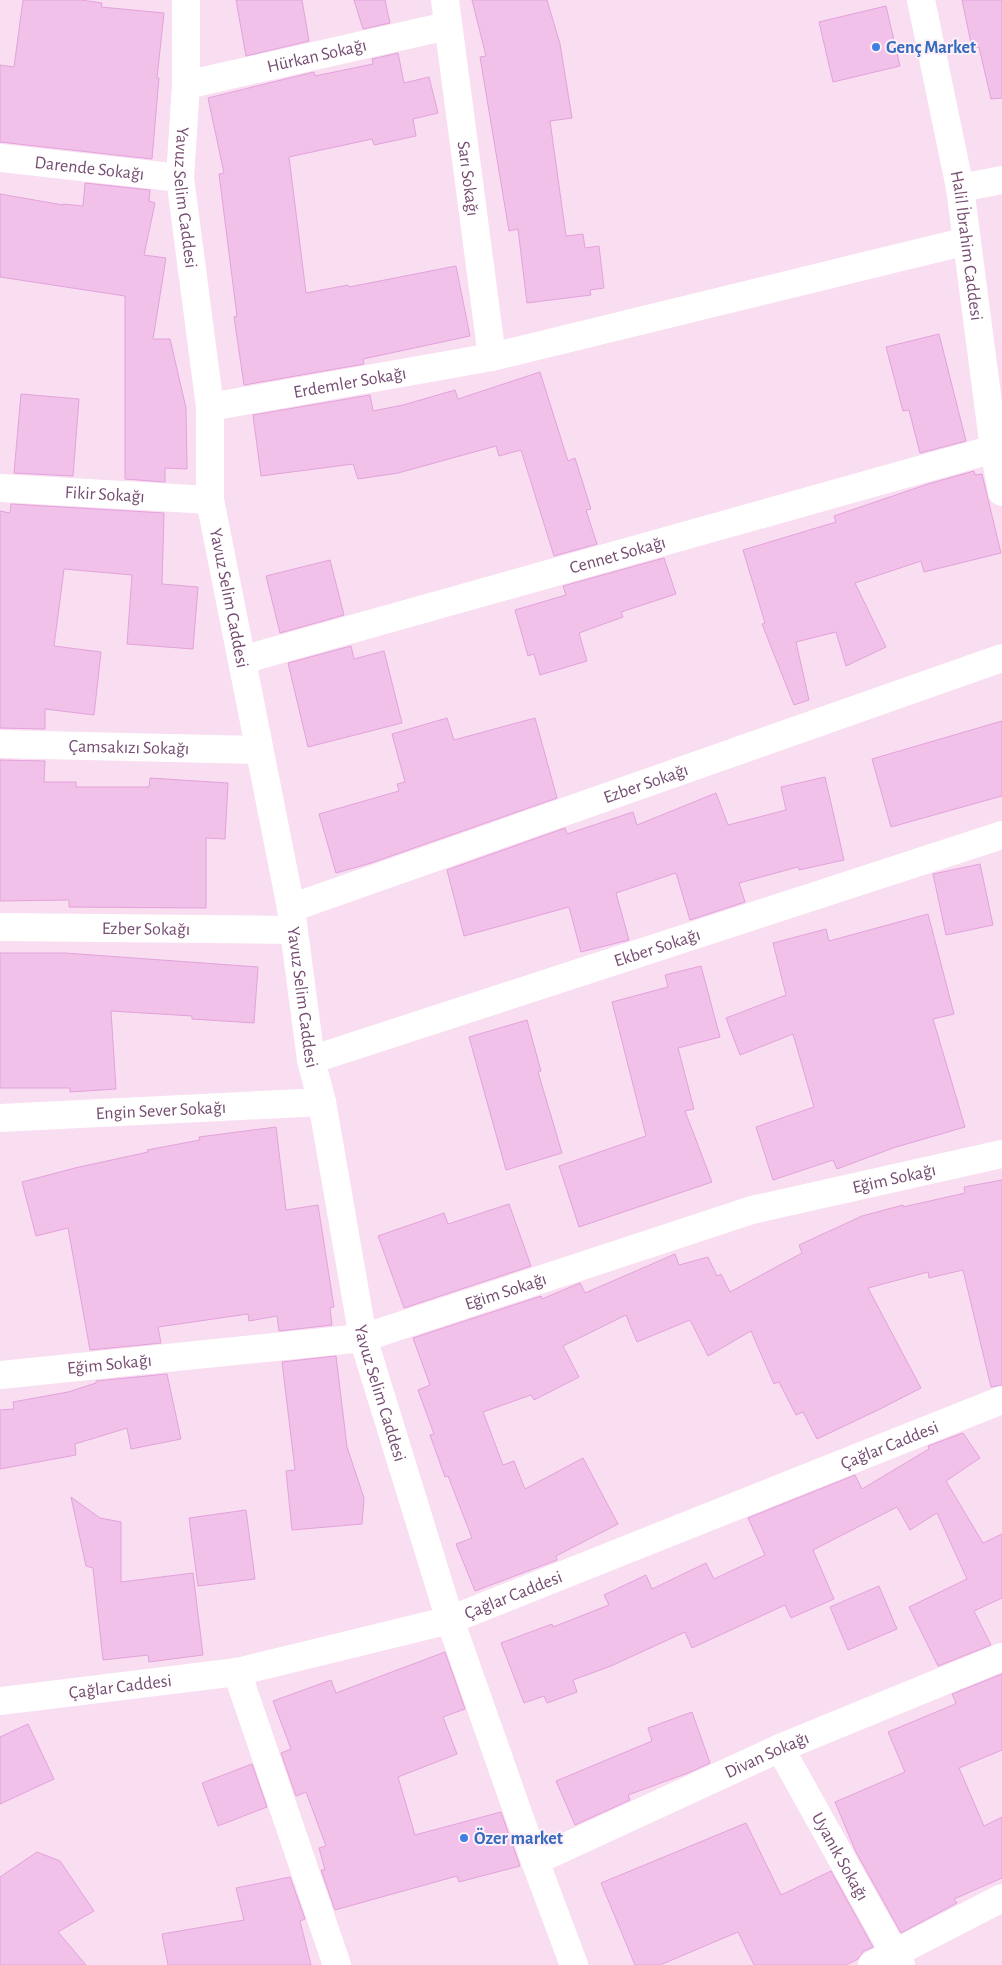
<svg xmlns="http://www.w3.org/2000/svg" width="1002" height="1965" font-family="'Alegreya Sans',sans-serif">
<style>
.residential{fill:#f9ddf0}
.building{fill:#f1c1ea;stroke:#e3a2db}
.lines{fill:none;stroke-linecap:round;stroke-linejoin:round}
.street{stroke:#fff;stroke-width:28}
.shop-dot{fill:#3f7fe0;stroke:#ffeff9;stroke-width:2}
.labels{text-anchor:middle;stroke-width:4;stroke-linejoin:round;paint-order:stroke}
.shop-label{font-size:18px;font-weight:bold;fill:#366cbe;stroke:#ffeff9;text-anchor:start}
.street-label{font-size:18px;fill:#764d72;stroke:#ffeff9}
</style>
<rect width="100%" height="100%" fill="#fce9f5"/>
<!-- residential -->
<path class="residential" d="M 0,0 L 1002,0 L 1002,1965 L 0,1965 Z"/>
<!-- building -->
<path class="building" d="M 23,0 L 81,0 L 102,3 L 101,7 L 164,13 L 157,78 L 159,78 L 152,159 L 0,142 L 0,65 L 14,67 Z
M 236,0 L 302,0 L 309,41 L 246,56 Z
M 354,0 L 385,0 L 390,23 L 363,29 Z
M 472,0 L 547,0 L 560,44 L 572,118 L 550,121 L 566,236 L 583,234 L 585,248 L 599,246 L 604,288 L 590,290 L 591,295 L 527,303 L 518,229 L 509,231 L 480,57 L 486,56 Z
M 962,0 L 1002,0 L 1002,98 L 991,99 L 979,47 L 972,48 Z
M 886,6 L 900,66 L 833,82 L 819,22 Z
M 398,53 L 404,83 L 429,77 L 438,113 L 413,119 L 416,136 L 374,145 L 372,139 L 289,157 L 306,293 L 348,285 L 349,287 L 456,266 L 470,336 L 363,359 L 364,364 L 244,385 L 234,317 L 237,316 L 219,174 L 224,173 L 208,98 L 314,72 L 315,76 L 373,64 L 372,59 Z
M 85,183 L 150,190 L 149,201 L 155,203 L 144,255 L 166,258 L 153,339 L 170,339 L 186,408 L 187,469 L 165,468 L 165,482 L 125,479 L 125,296 L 0,277 L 0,194 L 63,205 L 63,204 L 83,206 Z
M 939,334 L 966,441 L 920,453 L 909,410 L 903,411 L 886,347 Z
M 540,372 L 568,461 L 575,458 L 591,509 L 586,510 L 597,544 L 554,556 L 521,450 L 499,456 L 496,446 L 398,473 L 358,479 L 353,464 L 261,476 L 253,415 L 370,395 L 373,411 L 403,405 L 455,390 L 458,399 Z
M 21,394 L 79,399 L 73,476 L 14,473 Z
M 974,471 L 975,475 L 982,474 L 1001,553 L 924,572 L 921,561 L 855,583 L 886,647 L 846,666 L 836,632 L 796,642 L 809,700 L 794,705 L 762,624 L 765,623 L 743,550 L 836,522 L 834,516 L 928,484 Z
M 11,504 L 164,513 L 162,584 L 198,587 L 193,649 L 127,644 L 132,575 L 64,569 L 54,646 L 101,652 L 94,715 L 45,709 L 45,729 L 0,728 L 0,511 L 10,513 Z
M 664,558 L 676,594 L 621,612 L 623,617 L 579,633 L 587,661 L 540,675 L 534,654 L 528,656 L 515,610 L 566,595 L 563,586 Z
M 330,560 L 344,615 L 280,633 L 266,576 Z
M 351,646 L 354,659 L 384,651 L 402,723 L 308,747 L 288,663 Z
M 447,718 L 454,740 L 535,718 L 557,798 L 371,863 L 336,873 L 319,814 L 399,791 L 397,784 L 405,782 L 392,734 Z
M 1002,721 L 1002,796 L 891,827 L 872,759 Z
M 0,760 L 45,761 L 44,782 L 76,782 L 76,787 L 149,787 L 150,778 L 228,783 L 225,839 L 206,838 L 206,908 L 69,907 L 69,900 L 0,901 Z
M 825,777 L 844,860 L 799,870 L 798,867 L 739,883 L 745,902 L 690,920 L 676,873 L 616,893 L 629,940 L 581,952 L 569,907 L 464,936 L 447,870 L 565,828 L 567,834 L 633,812 L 637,825 L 716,793 L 728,825 L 786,810 L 781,787 Z
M 980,864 L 993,925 L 946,935 L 933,874 Z
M 928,914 L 954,1014 L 933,1019 L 965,1127 L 893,1148 L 837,1169 L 833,1160 L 773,1180 L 756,1127 L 814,1107 L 793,1034 L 740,1055 L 726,1018 L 786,995 L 773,943 L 826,929 L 829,941 Z
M 0,953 L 65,953 L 258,967 L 254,1023 L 192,1019 L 192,1016 L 111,1011 L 116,1089 L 70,1092 L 70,1088 L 0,1088 Z
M 701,966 L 720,1037 L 678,1048 L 694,1109 L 685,1111 L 712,1182 L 579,1227 L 559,1166 L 646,1136 L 612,1002 L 668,987 L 665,975 Z
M 527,1020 L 541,1071 L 538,1072 L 562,1153 L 506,1170 L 469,1037 Z
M 276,1127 L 286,1210 L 318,1205 L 334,1307 L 330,1308 L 332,1325 L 279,1331 L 277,1316 L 249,1321 L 248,1314 L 158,1327 L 161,1343 L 90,1350 L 68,1228 L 36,1236 L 22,1182 L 75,1168 L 148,1152 L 147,1150 L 200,1140 L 199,1137 Z
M 1002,1180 L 1002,1385 L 991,1387 L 963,1270 L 929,1278 L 928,1272 L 868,1288 L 921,1388 L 880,1409 L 817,1439 L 803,1412 L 796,1415 L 779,1382 L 774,1384 L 751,1331 L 708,1356 L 690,1320 L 637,1342 L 626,1315 L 563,1346 L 579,1377 L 534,1400 L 531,1395 L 483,1412 L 503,1465 L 514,1461 L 525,1489 L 583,1458 L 618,1524 L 556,1556 L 557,1560 L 475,1591 L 456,1544 L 472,1538 L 448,1476 L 445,1477 L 430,1435 L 434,1434 L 418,1390 L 430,1385 L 413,1338 L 541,1296 L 542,1299 L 580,1283 L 585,1293 L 675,1254 L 679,1265 L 708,1257 L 717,1276 L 721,1274 L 730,1292 L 802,1253 L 799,1245 L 862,1216 L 903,1205 L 903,1207 L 965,1193 L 964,1187 Z
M 509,1204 L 531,1266 L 404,1308 L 378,1236 L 444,1213 L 448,1224 Z
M 336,1356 L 347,1447 L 364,1498 L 362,1524 L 292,1530 L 286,1471 L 295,1470 L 282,1362 Z
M 167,1374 L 181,1439 L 131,1449 L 127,1428 L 75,1444 L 76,1455 L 0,1469 L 0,1410 L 14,1409 L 13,1402 L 68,1392 L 96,1383 L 96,1381 Z
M 963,1433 L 980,1458 L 946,1481 L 983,1543 L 1002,1534 L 1002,1598 L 974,1611 L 991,1645 L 938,1666 L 909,1607 L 967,1579 L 937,1513 L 910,1530 L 897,1507 L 813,1550 L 834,1599 L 791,1618 L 785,1605 L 692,1648 L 685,1632 L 611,1666 L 573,1680 L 577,1692 L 547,1703 L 544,1696 L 524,1703 L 501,1643 L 552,1624 L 553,1627 L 609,1605 L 604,1595 L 646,1575 L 652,1589 L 706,1563 L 714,1579 L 765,1555 L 748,1518 L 855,1475 L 862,1489 L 929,1449 L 928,1446 Z
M 71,1497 L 100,1518 L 121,1522 L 121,1582 L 193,1573 L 203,1655 L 149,1662 L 148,1655 L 103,1660 L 93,1568 L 86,1566 Z
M 246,1510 L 255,1579 L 198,1586 L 189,1518 Z
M 879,1586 L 897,1629 L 848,1650 L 830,1607 Z
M 445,1652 L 465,1709 L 443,1717 L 457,1754 L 398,1777 L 415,1835 L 501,1812 L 520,1866 L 459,1882 L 457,1876 L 335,1910 L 321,1870 L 325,1870 L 319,1848 L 326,1846 L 306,1792 L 296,1796 L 281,1753 L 291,1749 L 273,1701 L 331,1680 L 336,1693 Z
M 1002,1674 L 1002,1750 L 959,1768 L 984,1826 L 1002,1817 L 1002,1878 L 954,1899 L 957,1903 L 901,1933 L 856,1852 L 835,1802 L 905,1772 L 888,1732 L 953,1705 L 956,1703 L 952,1694 Z
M 692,1712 L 710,1763 L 688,1773 L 628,1795 L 630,1800 L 575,1825 L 556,1781 L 652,1741 L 648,1728 Z
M 28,1724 L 54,1779 L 0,1804 L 0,1737 Z
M 252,1764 L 267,1807 L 218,1826 L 202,1783 Z
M 746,1823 L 781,1895 L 831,1871 L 873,1947 L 864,1951 L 858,1959 L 846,1965 L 754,1965 L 738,1932 L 660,1965 L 635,1965 L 601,1883 Z
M 37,1852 L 60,1861 L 94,1911 L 58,1932 L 86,1965 L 0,1965 L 0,1877 Z
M 290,1877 L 305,1919 L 300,1921 L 311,1965 L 168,1965 L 162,1934 L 244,1920 L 236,1888 Z"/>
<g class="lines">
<!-- street -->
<g class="street">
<path id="s1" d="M 186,0 L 186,85 L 180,178 L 210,407 L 210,500 L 291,908 L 311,1060 L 322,1102 L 363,1338 L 450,1620 L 535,1861 L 574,1965"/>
<path id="s2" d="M 445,0 L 492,357"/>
<path id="s3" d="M 921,0 L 960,188 L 994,449 L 1002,492"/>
<path id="s4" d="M 186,85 L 447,26"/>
<path id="s5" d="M 0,158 L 180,178"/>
<path d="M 960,188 L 1002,180"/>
<path id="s6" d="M 210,407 L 492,357 L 967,241"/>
<path id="s7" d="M 0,488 L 210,500"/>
<path id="s8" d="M 242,660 L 994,449"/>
<path id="s9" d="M 0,744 L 258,750"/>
<path id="s10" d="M 291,908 L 1002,658"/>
<path id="s11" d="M 0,927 L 293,930"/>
<path id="s12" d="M 311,1060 L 1002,835"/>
<path id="s13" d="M 0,1118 L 322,1102"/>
<path id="s14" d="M 0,1375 L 363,1338 L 752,1210 L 1002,1154"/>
<path d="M 237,1672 L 337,1965"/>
<path id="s15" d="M 0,1701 L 237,1672 L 450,1620 L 1002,1400"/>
<path id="s16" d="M 780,1748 L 901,1965"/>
<path id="s17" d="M 535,1861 L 780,1748 L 1002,1657"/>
<path d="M 872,1965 L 1002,1898"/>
</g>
</g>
<!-- markers -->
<g class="shop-dot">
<circle cx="876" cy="47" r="5"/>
<circle cx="464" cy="1838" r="5"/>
</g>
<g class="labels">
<!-- shop labels -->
<g class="shop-label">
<text x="886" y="53">Genç Market</text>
<text x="474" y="1844">Özer market</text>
</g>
<!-- street labels -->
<g class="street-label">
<text dy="6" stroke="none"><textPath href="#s4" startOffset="134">Hürkan Sokağı</textPath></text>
<text dy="6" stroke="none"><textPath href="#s5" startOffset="90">Darende Sokağı</textPath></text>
<text dy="6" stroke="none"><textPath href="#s2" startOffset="180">Sarı Sokağı</textPath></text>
<text dy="6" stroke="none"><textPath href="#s1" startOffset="198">Yavuz Selim Caddesi</textPath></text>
<text dy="6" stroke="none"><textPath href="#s3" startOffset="250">Halil İbrahim Caddesi</textPath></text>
<text dy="6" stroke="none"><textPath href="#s6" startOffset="142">Erdemler Sokağı</textPath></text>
<text dy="6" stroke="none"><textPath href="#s7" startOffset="105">Fikir Sokağı</textPath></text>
<text dy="6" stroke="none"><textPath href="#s8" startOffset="390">Cennet Sokağı</textPath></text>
<text dy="6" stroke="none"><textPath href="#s1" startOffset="602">Yavuz Selim Caddesi</textPath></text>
<text dy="6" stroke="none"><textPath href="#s9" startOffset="129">Çamsakızı Sokağı</textPath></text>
<text dy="6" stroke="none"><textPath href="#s10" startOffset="376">Ezber Sokağı</textPath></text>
<text dy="6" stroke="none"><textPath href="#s11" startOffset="146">Ezber Sokağı</textPath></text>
<text dy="6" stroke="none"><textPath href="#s12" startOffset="364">Ekber Sokağı</textPath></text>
<text dy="6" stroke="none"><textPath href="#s1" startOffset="1008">Yavuz Selim Caddesi</textPath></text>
<text dy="6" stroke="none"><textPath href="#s13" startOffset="161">Engin Sever Sokağı</textPath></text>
<text dy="6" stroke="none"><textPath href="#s14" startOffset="920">Eğim Sokağı</textPath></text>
<text dy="6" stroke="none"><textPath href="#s14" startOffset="515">Eğim Sokağı</textPath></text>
<text dy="6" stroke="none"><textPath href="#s14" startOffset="110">Eğim Sokağı</textPath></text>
<text dy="6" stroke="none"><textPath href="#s1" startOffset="1412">Yavuz Selim Caddesi</textPath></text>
<text dy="6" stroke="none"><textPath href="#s15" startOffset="931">Çağlar Caddesi</textPath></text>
<text dy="6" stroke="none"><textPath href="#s15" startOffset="526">Çağlar Caddesi</textPath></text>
<text dy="6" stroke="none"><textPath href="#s15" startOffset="121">Çağlar Caddesi</textPath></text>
<text dy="6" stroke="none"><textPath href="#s17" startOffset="255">Divan Sokağı</textPath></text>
<text dy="6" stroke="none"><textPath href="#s16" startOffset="124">Uyanık Sokağı</textPath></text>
</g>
</g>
</svg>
